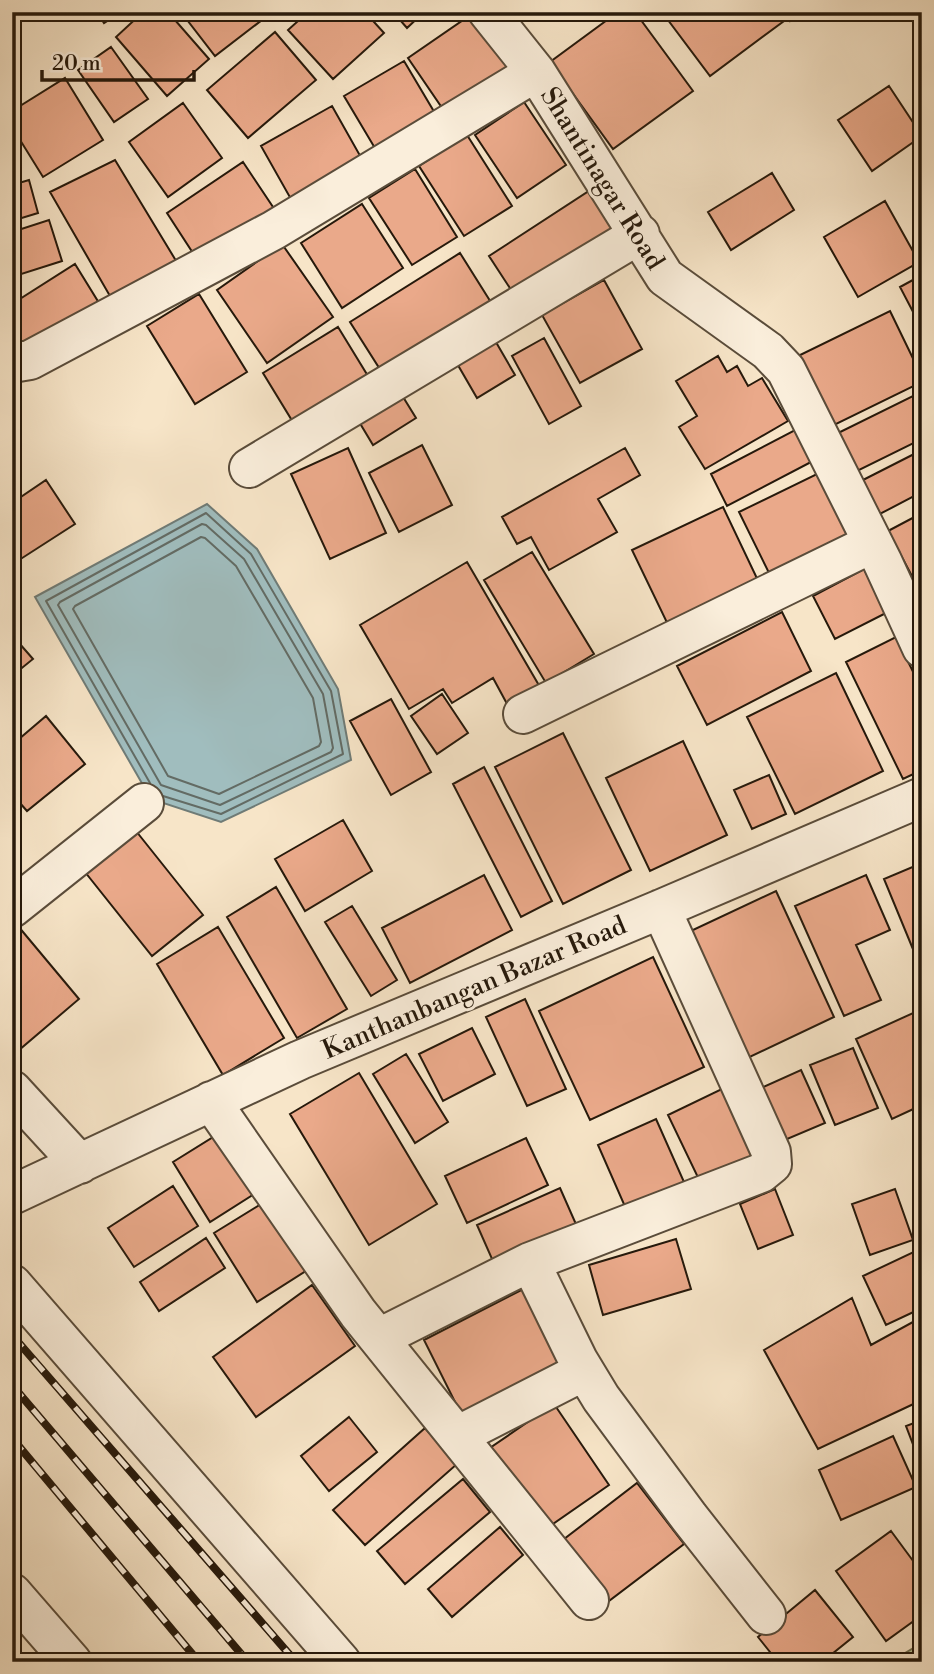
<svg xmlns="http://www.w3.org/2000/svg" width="934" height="1674" font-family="'Libre Bodoni',serif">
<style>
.green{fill:#bbc597;stroke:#706f51;stroke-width:2}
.water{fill:#a0bdbe;stroke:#6f7b76;stroke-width:2}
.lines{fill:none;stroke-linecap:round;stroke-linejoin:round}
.shore{stroke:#636b64;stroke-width:2}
.building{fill:#eaa98a;stroke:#26190b;stroke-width:2}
.minor-casing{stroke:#5a4c3a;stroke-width:42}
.minor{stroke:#faeedb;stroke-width:38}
.rail-casing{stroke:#26190b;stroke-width:8}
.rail{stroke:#faeedb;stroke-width:5;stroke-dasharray:16;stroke-linecap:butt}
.labels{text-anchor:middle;stroke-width:6;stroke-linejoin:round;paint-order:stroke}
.street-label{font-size:26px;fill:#26190b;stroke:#faeedb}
</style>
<rect width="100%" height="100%" fill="#f7e5c8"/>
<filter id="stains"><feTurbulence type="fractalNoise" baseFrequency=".00286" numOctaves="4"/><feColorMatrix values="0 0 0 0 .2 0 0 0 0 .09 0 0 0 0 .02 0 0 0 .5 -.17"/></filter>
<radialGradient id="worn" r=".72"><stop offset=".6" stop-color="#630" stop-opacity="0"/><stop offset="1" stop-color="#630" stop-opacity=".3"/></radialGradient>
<!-- green -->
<path class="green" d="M 922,1643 L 922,1662 L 890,1662 Z"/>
<!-- water -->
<path class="water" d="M 207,504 L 257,549 L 338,689 L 351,760 L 221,822 L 151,799 L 35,597 Z"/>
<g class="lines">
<!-- shore -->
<path class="shore" d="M 202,524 L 206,525 L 244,559 L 323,694 L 333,748 L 331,752 L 220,805 L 161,785 L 58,605 L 60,602 Z
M 201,537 L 205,538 L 236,566 L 313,698 L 321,742 L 319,746 L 219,794 L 168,776 L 73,609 L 75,606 Z
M 150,783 L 46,601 L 206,513 L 251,554 L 331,691 L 343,754 L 221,814 L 163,796"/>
</g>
<!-- building -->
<path class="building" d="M 97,12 L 121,12 L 104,23 Z
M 143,12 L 168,12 L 209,59 L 167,96 L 116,37 Z
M 181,12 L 256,12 L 262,20 L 215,56 Z
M 308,12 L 365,12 L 384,33 L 333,79 L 288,30 Z
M 393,12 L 424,12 L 407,28 Z
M 618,12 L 635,12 L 693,91 L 613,149 L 550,62 Z
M 662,12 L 777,12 L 784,21 L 710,76 Z
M 784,12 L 803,12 L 790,21 Z
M 472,14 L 513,72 L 449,118 L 408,58 Z
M 275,32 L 316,80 L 248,138 L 207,90 Z
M 111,47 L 148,99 L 114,122 L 78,70 Z
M 404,61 L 439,120 L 379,155 L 344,96 Z
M 65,78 L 103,140 L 43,177 L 12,127 L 12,111 Z
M 889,86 L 922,136 L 872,171 L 838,120 Z
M 524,102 L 566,165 L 517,198 L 475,135 Z
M 183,103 L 222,158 L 168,197 L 129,142 Z
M 332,106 L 367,168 L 296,208 L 261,146 Z
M 467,135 L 512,206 L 464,236 L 419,166 Z
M 115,160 L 181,269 L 114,303 L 50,192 Z
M 243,162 L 279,216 L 202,267 L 167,213 Z
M 415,169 L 457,237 L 412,265 L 369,198 Z
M 772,173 L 794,210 L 731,250 L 708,212 Z
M 29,180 L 38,213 L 12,221 L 12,185 Z
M 592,189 L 620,232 L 517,299 L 489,256 Z
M 885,201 L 919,262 L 858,297 L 824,237 Z
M 362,204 L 403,268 L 342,308 L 301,243 Z
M 49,220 L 62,261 L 12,277 L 12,232 Z
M 282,244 L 333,317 L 267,363 L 217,290 Z
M 460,253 L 492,304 L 383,374 L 350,322 Z
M 75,264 L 99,303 L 12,353 L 12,304 Z
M 922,275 L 922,329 L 900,287 Z
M 604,280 L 642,349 L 580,383 L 542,315 Z
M 199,294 L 247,372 L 195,404 L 147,326 Z
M 890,311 L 922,377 L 922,382 L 830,427 L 796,357 Z
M 338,327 L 371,381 L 296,427 L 263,373 Z
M 493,337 L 515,375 L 477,398 L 455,360 Z
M 544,338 L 581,406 L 549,424 L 512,356 Z
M 718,356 L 727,372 L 737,366 L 748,386 L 762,378 L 788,421 L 705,469 L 679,427 L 697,416 L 676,381 Z
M 400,392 L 416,418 L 373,445 L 358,420 Z
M 919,393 L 922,399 L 922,439 L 851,474 L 832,436 Z
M 797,429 L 813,461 L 727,506 L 711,474 Z
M 422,445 L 452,505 L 399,532 L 369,473 Z
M 348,448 L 386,533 L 330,559 L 291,474 Z
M 625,448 L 640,475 L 598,499 L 617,532 L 549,570 L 531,537 L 517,544 L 502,517 Z
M 922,450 L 922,492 L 876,516 L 859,482 Z
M 819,473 L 852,539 L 772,579 L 739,512 Z
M 46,480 L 75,524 L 16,562 L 12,556 L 12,503 Z
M 723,507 L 763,591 L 672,633 L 632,550 Z
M 922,513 L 922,595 L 888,531 Z
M 532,552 L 594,654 L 546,683 L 484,580 Z
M 467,562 L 544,694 L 512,713 L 493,678 L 452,703 L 443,689 L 409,709 L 360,625 Z
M 864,569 L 886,613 L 835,639 L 813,596 Z
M 782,612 L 811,671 L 707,725 L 677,666 Z
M 12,635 L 33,659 L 12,676 Z
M 896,637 L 922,690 L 922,770 L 903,779 L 846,662 Z
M 836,673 L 883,771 L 795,814 L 747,717 Z
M 442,694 L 468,733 L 437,754 L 411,716 Z
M 391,699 L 431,772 L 391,795 L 350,721 Z
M 46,716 L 85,764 L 27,811 L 12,794 L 12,745 Z
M 563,733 L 631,870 L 563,904 L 495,767 Z
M 683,741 L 727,835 L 650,871 L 606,778 Z
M 484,767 L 552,901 L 521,917 L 453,784 Z
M 769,775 L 786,814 L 752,829 L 734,790 Z
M 343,820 L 372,871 L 305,911 L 275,859 Z
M 136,831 L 203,915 L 152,956 L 85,872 Z
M 922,863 L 922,971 L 884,879 Z
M 484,875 L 512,930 L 410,983 L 382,928 Z
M 866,875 L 890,930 L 856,945 L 881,1000 L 844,1016 L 795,906 Z
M 276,887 L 347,1009 L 297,1038 L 227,917 Z
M 776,891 L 834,1017 L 737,1063 L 678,937 Z
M 352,906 L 397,980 L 371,996 L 325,922 Z
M 18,926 L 79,999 L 12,1056 L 12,931 Z
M 218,927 L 284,1038 L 223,1075 L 157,964 Z
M 653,957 L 704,1067 L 590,1120 L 539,1011 Z
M 525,999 L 566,1089 L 527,1106 L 486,1017 Z
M 922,1009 L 922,1105 L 892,1119 L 856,1039 Z
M 472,1028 L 495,1074 L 443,1101 L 419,1054 Z
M 853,1048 L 878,1108 L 835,1125 L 810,1065 Z
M 406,1054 L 448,1122 L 415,1143 L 373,1074 Z
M 801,1070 L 825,1123 L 773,1145 L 750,1093 Z
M 359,1073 L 437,1204 L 369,1245 L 290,1114 Z
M 728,1086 L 764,1162 L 704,1190 L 668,1115 Z
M 656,1119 L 688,1191 L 630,1218 L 598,1145 Z
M 223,1131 L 259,1191 L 210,1222 L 173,1162 Z
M 526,1138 L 548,1185 L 467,1223 L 445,1176 Z
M 173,1186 L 198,1226 L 134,1267 L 108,1228 Z
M 560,1188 L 579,1231 L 496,1268 L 477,1225 Z
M 775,1189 L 793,1235 L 758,1249 L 740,1204 Z
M 895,1189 L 913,1240 L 870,1255 L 852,1204 Z
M 266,1201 L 309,1269 L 257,1302 L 214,1233 Z
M 206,1238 L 225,1268 L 159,1311 L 140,1282 Z
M 676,1239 L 691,1289 L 603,1315 L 589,1265 Z
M 922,1248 L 922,1308 L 886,1325 L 863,1276 Z
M 537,1282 L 577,1362 L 464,1420 L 424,1340 Z
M 312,1285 L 355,1346 L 256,1417 L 213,1357 Z
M 852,1298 L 871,1345 L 922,1317 L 922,1400 L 818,1449 L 764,1350 Z
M 554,1404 L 609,1485 L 540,1533 L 484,1452 Z
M 349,1417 L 377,1452 L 329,1491 L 301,1456 Z
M 922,1420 L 922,1468 L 906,1426 Z
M 425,1428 L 457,1464 L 365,1545 L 333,1510 Z
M 893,1436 L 916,1487 L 841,1520 L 819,1470 Z
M 463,1479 L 490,1512 L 405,1584 L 377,1551 Z
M 637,1483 L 684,1544 L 601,1607 L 555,1546 Z
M 500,1527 L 523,1555 L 452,1617 L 428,1589 Z
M 891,1531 L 922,1573 L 922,1615 L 886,1641 L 836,1571 Z
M 815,1590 L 853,1637 L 822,1662 L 778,1662 L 758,1637 Z"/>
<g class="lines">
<defs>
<path id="minor" d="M 488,12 L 536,72 L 665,277 L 768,351 L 786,370 L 882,561 L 922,648
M 12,363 L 30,360 L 274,230 L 536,72
M 249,468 L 640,234
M 523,714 L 873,543
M 12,908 L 144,803
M 12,1090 L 80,1164
M 211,1101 L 358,1313 L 589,1600
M 12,1195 L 300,1060 L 661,909 L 922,797
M 530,1262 L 578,1360 L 601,1398 L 689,1517 L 766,1615
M 12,1284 L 341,1662
M 379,1338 L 530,1262 L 761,1173 L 772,1164 L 771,1152 L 661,909
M 457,1436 L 584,1371
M 12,1593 L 72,1662"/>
</defs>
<!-- minor casing -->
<use href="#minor" class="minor-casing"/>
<!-- minor -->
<use href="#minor" class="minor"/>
<defs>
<path id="rail" d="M 12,1335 L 296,1662
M 12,1385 L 248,1662
M 12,1438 L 199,1662"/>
</defs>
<!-- rail casing -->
<use href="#rail" class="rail-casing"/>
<!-- rail -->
<use href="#rail" class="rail"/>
</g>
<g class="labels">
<!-- street labels -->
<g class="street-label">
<text transform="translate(603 178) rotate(58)" y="9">Shantinagar Road</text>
<text transform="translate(474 987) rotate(-23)" y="9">Kanthanbangan Bazar Road</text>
</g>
</g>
<!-- margin -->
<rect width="934" height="1674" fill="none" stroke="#f7e5c8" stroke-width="42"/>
<rect x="14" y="14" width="906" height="1646" fill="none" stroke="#26190b" stroke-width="3.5"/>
<rect x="21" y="21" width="892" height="1632" fill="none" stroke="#26190b" stroke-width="2"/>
<!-- scale -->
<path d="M42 70v10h152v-10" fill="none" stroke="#26190b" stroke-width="3.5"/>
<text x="52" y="70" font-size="21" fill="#26190b" stroke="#faeedb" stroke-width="5" paint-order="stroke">20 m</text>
<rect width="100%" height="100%" filter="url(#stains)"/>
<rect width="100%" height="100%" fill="url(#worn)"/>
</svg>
